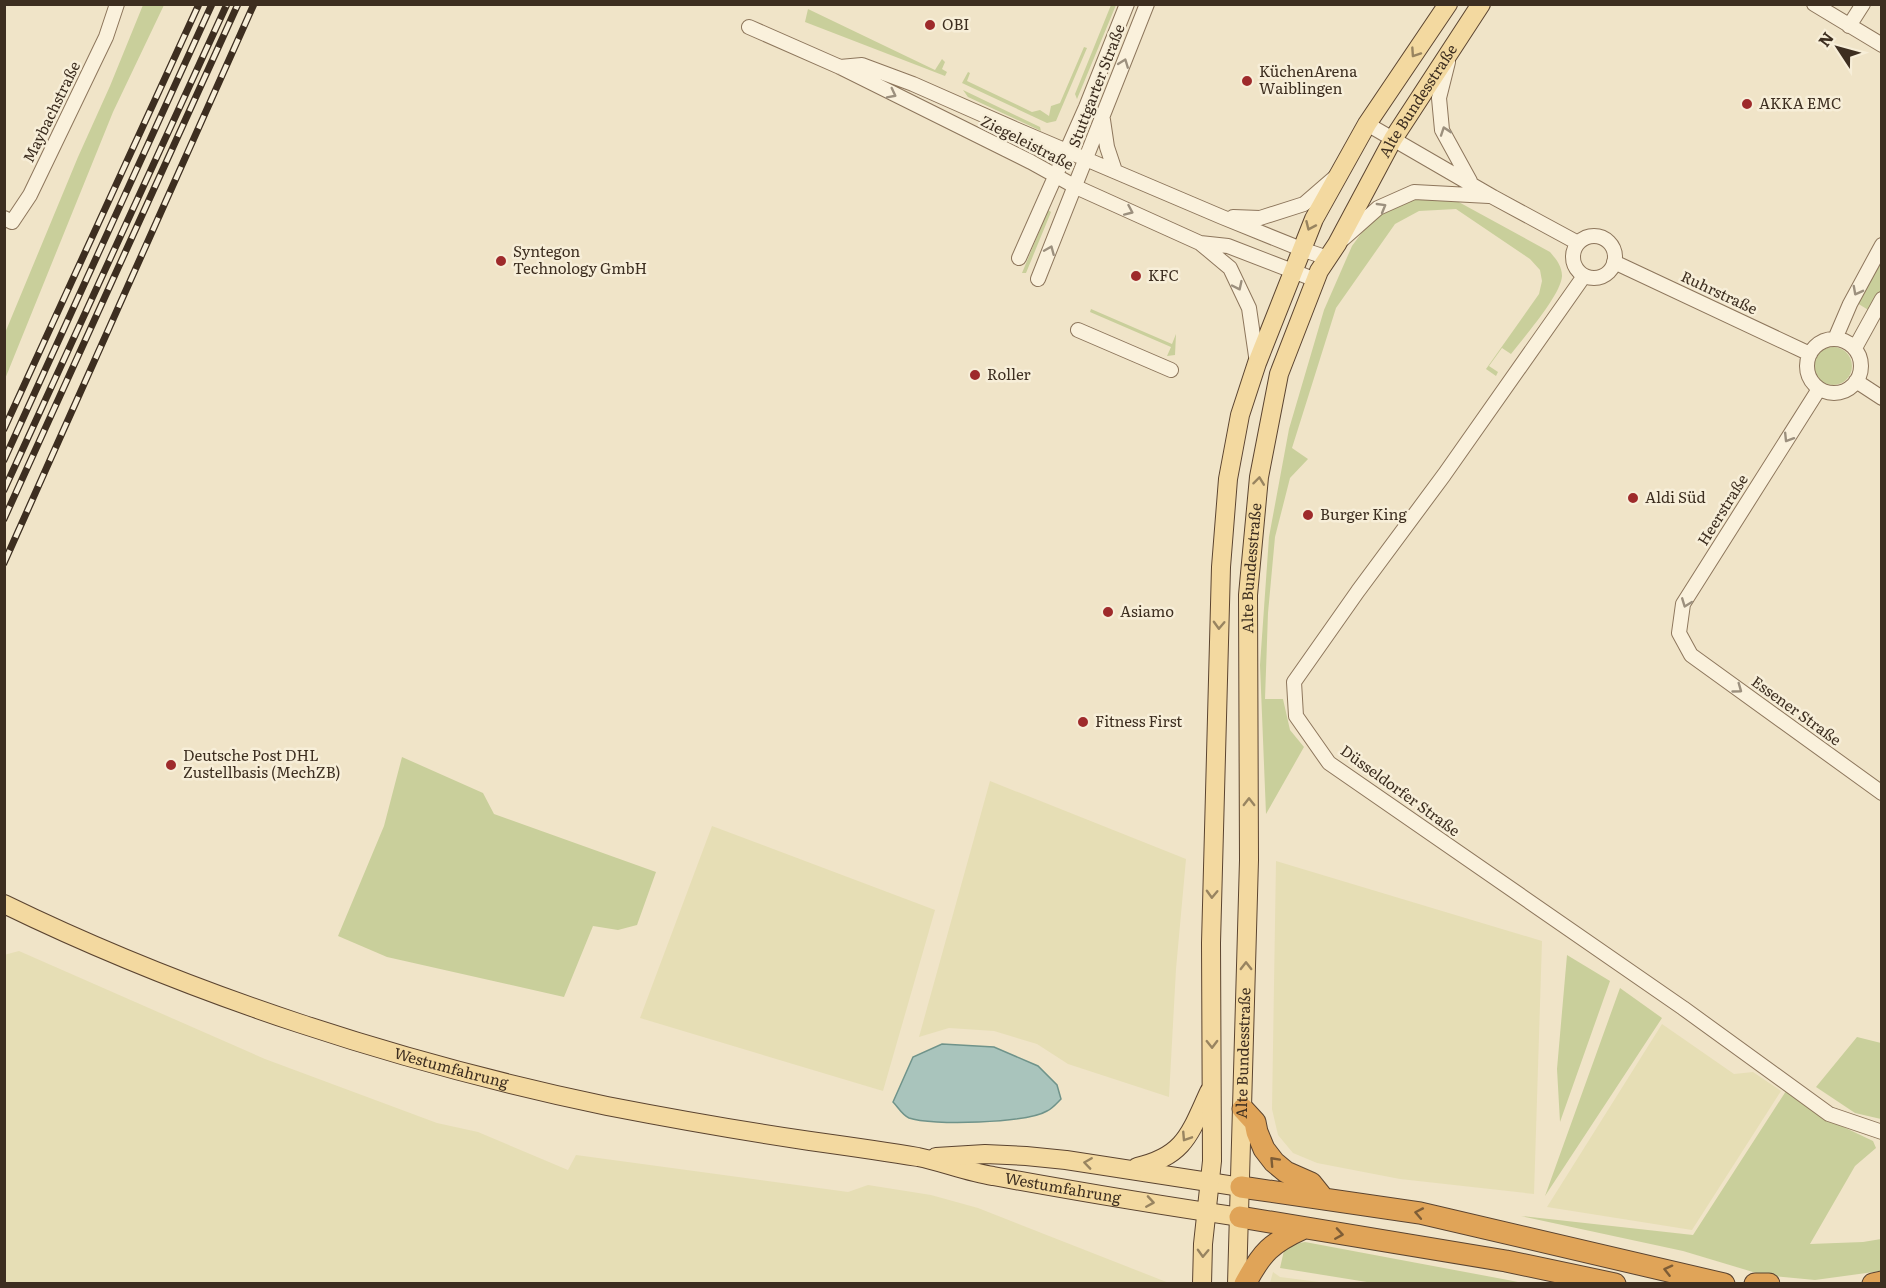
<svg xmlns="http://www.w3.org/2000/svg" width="1886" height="1288" font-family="Literata,serif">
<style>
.farmland{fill:#e6deb5}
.green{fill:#c9cf9b}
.water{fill:#a9c4bc;stroke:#6f938a;stroke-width:1.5}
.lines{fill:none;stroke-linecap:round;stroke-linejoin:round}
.minor-casing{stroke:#8d765c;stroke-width:16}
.major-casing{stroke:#5b4430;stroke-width:20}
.highway-casing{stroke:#5b4430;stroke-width:23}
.minor{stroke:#faf1dc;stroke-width:14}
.major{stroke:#f3d9a0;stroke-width:18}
.highway{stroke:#e0a458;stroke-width:21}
.rail-casing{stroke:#3d2e20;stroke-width:7}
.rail{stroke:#f7eed8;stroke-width:4.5;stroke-dasharray:14;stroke-linecap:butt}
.oneway{stroke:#988460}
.oneway2{stroke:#9c907e}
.oneway3{stroke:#7e5d36}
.poi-dot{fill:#9e2a2b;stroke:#f7eed8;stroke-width:2}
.labels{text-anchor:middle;stroke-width:5;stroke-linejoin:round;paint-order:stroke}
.poi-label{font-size:15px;fill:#3d2e20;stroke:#f7eed8;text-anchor:start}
.street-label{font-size:15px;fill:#3d2e20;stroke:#f7eed8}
</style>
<rect width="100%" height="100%" fill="#f0e4c8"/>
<!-- farmland -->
<path class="farmland" d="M 990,781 L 1186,859 L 1176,969 L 1169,1097 L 1068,1064 L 1037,1044 L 994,1031 L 949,1028 L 919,1037 Z
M 712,826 L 935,910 L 883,1091 L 640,1018 Z
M 1276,861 L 1542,941 L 1534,1194 L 1400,1179 L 1317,1163 L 1293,1153 L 1278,1135 L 1272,1109 Z
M 19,951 L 265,1059 L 437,1123 L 478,1132 L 568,1170 L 576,1155 L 848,1192 L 868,1185 L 931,1195 L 978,1208 L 1169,1283 L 5,1283 L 4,955 Z
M 1662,1024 L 1734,1074 L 1753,1072 L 1781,1091 L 1692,1230 L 1547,1207 Z
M 1273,1272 L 1280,1277 L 1327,1283 L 1270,1283 Z"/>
<!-- green -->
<path class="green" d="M 143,5 L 164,5 L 113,112 L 5,379 L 5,333 L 78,157 L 110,86 Z
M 1111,5 L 1116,5 L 1077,99 L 1075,94 Z
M 808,9 L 935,70 L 942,59 L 945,62 L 942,69 L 947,72 L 945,76 L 805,22 Z
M 1084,47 L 1087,48 L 1056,121 L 1047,123 L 962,83 L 968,72 L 970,73 L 967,81 L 1032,112 L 1040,110 L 1049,116 L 1051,106 L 1060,103 Z
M 963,90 L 1040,127 L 1041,131 L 968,97 Z
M 1426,195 L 1455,200 L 1550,252 C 1556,259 1562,266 1562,276 C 1561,295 1524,337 1511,354 L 1502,348 L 1489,366 L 1498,372 L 1496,376 L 1486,369 L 1539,294 L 1542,281 L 1540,270 L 1530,259 L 1456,209 L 1419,211 L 1395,224 L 1336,308 L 1292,448 L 1308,459 L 1290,478 L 1275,537 L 1268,613 L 1265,699 L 1283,699 L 1290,730 L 1304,747 L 1266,814 L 1260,665 L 1269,537 L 1289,429 L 1324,310 L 1352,246 L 1374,216 L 1401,201 Z
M 1048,210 L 1051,212 L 1026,273 L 1022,273 Z
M 1881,259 L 1881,292 L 1870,311 L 1857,303 Z
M 1091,309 L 1172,344 L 1176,334 L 1175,355 L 1167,356 L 1171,347 L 1090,312 Z
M1814 366a19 19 0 1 1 38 0a19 19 0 1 1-38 0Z
M 402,757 L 483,793 L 494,814 L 656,872 L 637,925 L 618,930 L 593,926 L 564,997 L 387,957 L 338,936 L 384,826 Z
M 1567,955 L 1610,981 L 1560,1122 L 1557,1069 Z
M 1620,988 L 1662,1018 L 1545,1196 Z
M 1857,1037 L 1881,1043 L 1881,1119 L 1855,1113 L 1816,1087 Z
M 1786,1091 L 1833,1122 L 1873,1141 L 1876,1148 L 1855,1166 L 1810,1244 L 1863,1242 L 1881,1239 L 1881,1271 L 1815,1280 L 1763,1275 L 1683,1251 L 1521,1216 L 1693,1235 Z
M 1305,1242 L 1508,1280 L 1523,1283 L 1373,1283 L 1280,1268 L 1285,1246 Z"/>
<!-- water -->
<path class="water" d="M 942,1044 L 994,1047 L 1038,1066 L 1057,1085 L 1061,1099 C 1057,1103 1052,1109 1047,1111 C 1027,1123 931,1126 909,1118 C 902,1115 898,1107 893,1102 L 913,1057 Z"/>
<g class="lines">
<defs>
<path id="minor" d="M 1814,4 L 1882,45
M 1849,26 L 1863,4
M 749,27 L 840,67 L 1031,162 L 1076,187 L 1200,243 L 1230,268 L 1249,308 L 1257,363
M 1448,62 L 1439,98 L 1442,130 L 1470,181
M 840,67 L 862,65 L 913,84 L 1015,129 L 1222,217 L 1301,249 L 1328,258
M 1103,120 L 1107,147 L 1115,171
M 1367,124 L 1493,197 L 1578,243
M 1233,217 L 1260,218 L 1304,204 L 1334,178
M 4,218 L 12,222 L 30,195 L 106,37 L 117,4
M1573 257a21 21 0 1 1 42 0a21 21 0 1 1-42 0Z
M 1343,239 L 1378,208 L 1414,192 L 1489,196
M 1200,243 L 1228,246 L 1316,280
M 1019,258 L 1086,107 L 1127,4
M 1614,262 L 1810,354
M 1584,276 L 1444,475 L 1358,591 L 1294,682 L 1296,716 L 1329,763 L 1683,1008 L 1829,1114 L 1882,1132
M 1038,279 L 1147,4
M 1078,330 L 1171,370
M 1835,339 L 1850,304 L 1882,245
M1807 366a27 27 0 1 1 54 0a27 27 0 1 1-54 0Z
M 1855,348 L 1882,299
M 1856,381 L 1882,398
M 1819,389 L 1683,604 L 1679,633 L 1691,655 L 1882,793"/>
<g id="major">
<path id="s1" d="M 4,904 C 193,996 402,1063 607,1106 C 674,1119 742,1131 810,1141 C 846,1146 882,1151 918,1157 C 943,1162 967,1172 993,1176 C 1075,1191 1158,1205 1240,1217"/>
<path d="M 936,1157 L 985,1154 L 1026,1156 L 1066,1160 L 1241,1187"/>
<path d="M 1137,1167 C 1185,1156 1190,1133 1209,1092"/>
<path d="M 1202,1284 L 1203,1244 L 1212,1161 L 1211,943 L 1221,567 L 1228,479 L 1240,415 L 1257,363 L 1314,219 L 1367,124 L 1448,4"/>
<path id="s2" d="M 1237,1284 L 1249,860 L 1248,595 L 1259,477 L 1279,374 L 1319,271 L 1337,244 L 1393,139 L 1481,4"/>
</g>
<path id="highway" d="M 1243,1109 L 1255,1122 L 1257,1132 L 1264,1149 L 1274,1162 L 1286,1172 L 1311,1183 L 1323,1198
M 1241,1187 L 1420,1213 L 1724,1284
M 1240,1217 L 1506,1261 L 1615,1284
M 1245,1284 C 1262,1252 1271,1243 1304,1228
M 1755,1284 L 1769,1284
M 1873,1284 L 1882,1282"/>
</defs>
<!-- minor casing -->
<use href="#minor" class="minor-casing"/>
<!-- major casing -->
<use href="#major" class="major-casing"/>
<!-- highway casing -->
<use href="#highway" class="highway-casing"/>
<!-- minor -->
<use href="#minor" class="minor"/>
<!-- major -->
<use href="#major" class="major"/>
<!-- highway -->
<use href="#highway" class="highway"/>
<defs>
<path id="rail" d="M 4,429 L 199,4
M 4,460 L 212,4
M 4,490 L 227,4
M 4,519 L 238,4
M 4,563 L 254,4"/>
</defs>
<!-- rail casing -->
<use href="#rail" class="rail-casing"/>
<!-- rail -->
<use href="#rail" class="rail"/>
</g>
<!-- one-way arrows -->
<defs><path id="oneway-chevron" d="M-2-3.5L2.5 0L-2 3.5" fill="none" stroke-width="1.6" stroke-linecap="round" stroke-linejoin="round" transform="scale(1.5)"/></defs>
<g class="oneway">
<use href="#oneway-chevron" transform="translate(1415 53) rotate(124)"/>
<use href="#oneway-chevron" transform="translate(1310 226) rotate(114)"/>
<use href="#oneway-chevron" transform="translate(1259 481) rotate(-83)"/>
<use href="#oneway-chevron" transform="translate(1219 625) rotate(92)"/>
<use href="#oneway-chevron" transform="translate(1249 802) rotate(-90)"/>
<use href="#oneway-chevron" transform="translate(1212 894) rotate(92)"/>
<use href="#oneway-chevron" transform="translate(1246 966) rotate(-90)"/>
<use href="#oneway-chevron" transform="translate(1212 1044) rotate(89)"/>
<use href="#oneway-chevron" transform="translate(1186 1137) rotate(123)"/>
<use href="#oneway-chevron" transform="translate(1088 1163) rotate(-172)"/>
<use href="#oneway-chevron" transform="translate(1150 1202) rotate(9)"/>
<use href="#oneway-chevron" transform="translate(1203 1253) rotate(92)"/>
</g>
<g class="oneway2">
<use href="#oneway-chevron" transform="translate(1124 63) rotate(-69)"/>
<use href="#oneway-chevron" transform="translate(892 94) rotate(27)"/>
<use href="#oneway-chevron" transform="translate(1445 131) rotate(-109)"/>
<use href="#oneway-chevron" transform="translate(1382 207) rotate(-30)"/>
<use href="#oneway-chevron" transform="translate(1129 211) rotate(24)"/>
<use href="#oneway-chevron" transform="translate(1050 250) rotate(-67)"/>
<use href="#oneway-chevron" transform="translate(1238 286) rotate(65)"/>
<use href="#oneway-chevron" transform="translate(1857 291) rotate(118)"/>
<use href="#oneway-chevron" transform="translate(1788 438) rotate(122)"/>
<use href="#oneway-chevron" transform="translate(1686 603) rotate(111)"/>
<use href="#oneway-chevron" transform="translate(1738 689) rotate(36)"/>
</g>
<g class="oneway3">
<use href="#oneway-chevron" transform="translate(1274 1161) rotate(-133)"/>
<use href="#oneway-chevron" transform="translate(1419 1213) rotate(-169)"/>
<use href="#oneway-chevron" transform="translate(1339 1234) rotate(9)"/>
<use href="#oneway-chevron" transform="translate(1668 1270) rotate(-166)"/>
</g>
<!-- markers -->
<g class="poi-dot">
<circle cx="930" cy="25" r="6"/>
<circle cx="1247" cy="81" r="6"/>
<circle cx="1747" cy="104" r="6"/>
<circle cx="501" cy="261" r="6"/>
<circle cx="1136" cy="276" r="6"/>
<circle cx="975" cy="375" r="6"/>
<circle cx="1633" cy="498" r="6"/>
<circle cx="1308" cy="515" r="6"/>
<circle cx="1108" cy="612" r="6"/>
<circle cx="1083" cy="722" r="6"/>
<circle cx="171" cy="765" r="6"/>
</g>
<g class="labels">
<!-- poi labels -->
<g class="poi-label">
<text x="942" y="30">OBI</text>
<text x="1259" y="77">KüchenArena<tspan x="1259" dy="17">Waiblingen</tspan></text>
<text x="1759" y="109">AKKA EMC</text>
<text x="513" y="257">Syntegon<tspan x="513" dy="17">Technology GmbH</tspan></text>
<text x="1148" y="281">KFC</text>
<text x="987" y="380">Roller</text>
<text x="1645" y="503">Aldi Süd</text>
<text x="1320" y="520">Burger King</text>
<text x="1120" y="617">Asiamo</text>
<text x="1095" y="727">Fitness First</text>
<text x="183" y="761">Deutsche Post DHL<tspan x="183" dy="17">Zustellbasis (MechZB)</tspan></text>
</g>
<!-- street labels -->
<g class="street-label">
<text transform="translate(1097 86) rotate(-69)" y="5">Stuttgarter Straße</text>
<text dy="5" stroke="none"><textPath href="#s2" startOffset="1220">Alte Bundesstraße</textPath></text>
<text transform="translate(52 112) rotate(-64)" y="5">Maybachstraße</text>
<text transform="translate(1027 143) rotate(27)" y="5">Ziegeleistraße</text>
<text transform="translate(1719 293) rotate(25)" y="5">Ruhrstraße</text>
<text transform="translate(1723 510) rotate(-58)" y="5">Heerstraße</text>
<text dy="5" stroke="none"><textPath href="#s2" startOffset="716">Alte Bundesstraße</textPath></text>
<text transform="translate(1796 711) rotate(36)" y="5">Essener Straße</text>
<text transform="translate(1400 791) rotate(36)" y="5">Düsseldorfer Straße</text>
<text dy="5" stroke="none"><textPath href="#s2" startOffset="231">Alte Bundesstraße</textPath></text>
<text dy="5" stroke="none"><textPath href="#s1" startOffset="477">Westumfahrung</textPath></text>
<text dy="5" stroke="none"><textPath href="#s1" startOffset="1101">Westumfahrung</textPath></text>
</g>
</g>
<!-- border -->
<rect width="1886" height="1288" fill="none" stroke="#3d2e20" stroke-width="12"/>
<!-- north arrow -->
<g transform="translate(1838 48) rotate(306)" stroke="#f7eed8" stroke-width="4.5" paint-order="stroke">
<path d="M0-4.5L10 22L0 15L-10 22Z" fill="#3d2e20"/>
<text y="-9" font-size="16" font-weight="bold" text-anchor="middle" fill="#3d2e20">N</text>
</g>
</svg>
